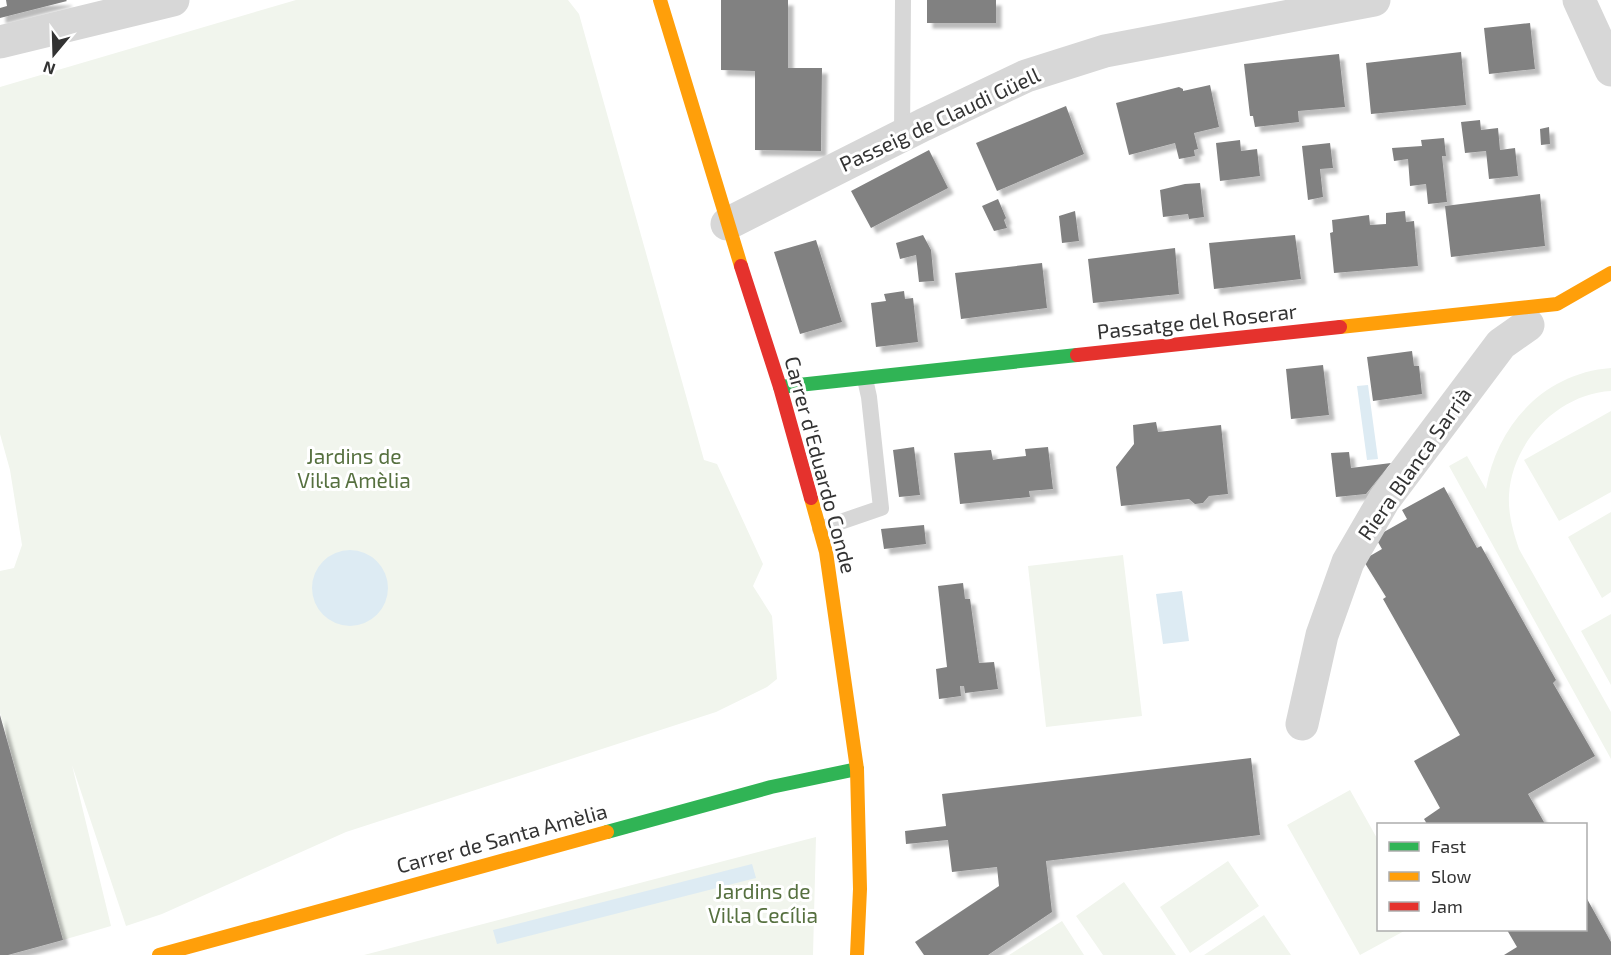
<svg xmlns="http://www.w3.org/2000/svg" width="1611" height="955" font-family="'Exo 2',sans-serif">
<style>
.green{fill:#f1f5ed}
.water{fill:#ddebf3}
.building{fill:#818181;filter:url(#shadow)}
.lines{fill:none;stroke-linecap:round;stroke-linejoin:round}
.lane{stroke:#d7d7d7;stroke-width:16}
.street{stroke:#d7d7d7;stroke-width:33}
.fast{stroke:#30b455;stroke-width:14}
.slow{stroke:#ff9f0a;stroke-width:14}
.jam{stroke:#e5322d;stroke-width:14}
.labels{text-anchor:middle;stroke-width:6;stroke-linejoin:round;paint-order:stroke}
.street-label{font-size:21px;fill:#333;stroke:#fff}
.park-label{font-size:21px;fill:#56703f;stroke:#fff}
</style>
<defs>
<filter id="shadow"><feDropShadow dx="5.5" dy="5.5" stdDeviation="1.5" flood-color="#0004"/></filter>
</defs>
<rect width="100%" height="100%" fill="#fff"/>
<!-- green -->
<path class="green" d="M 296,0 L 568,0 L 579,14 L 704,460 L 717,464 L 763,564 L 753,586 L 772,616 L 777,679 L 767,687 L 716,712 L 346,832 L 162,914 L 126,926 L 72,765 L 111,926 L 63,940 L 0,713 L 0,571 L 14,568 L 22,545 L 10,470 L 0,434 L 0,87 Z
M 1611,368 L 1611,391 C 1558,394 1512,442 1509,495 C 1508,514 1513,531 1519,549 L 1611,712 L 1611,759 L 1449,466 L 1467,456 L 1486,489 C 1497,425 1544,373 1611,368 Z
M 1611,411 L 1611,492 L 1559,521 L 1524,460 Z
M 1611,512 L 1611,592 L 1602,598 L 1568,537 Z
M 1123,555 L 1142,716 L 1046,727 L 1028,566 Z
M 1611,614 L 1611,685 L 1581,631 Z
M 1350,790 L 1378,840 L 1378,930 L 1406,930 L 1360,955 L 1287,825 Z
M 816,837 L 813,955 L 364,955 Z
M 1228,861 L 1259,906 L 1190,953 L 1160,907 Z
M 1124,882 L 1176,955 L 1103,955 L 1076,916 Z
M 1264,915 L 1291,955 L 1204,955 Z
M 1062,921 L 1084,955 L 1009,955 Z"/>
<!-- water -->
<path class="water" d="M 1368,385 L 1378,459 L 1367,460 L 1357,386 Z
M312 588a38 38 0 1 1 76 0a38 38 0 1 1-76 0Z
M 1182,591 L 1189,641 L 1163,644 L 1156,594 Z
M 752,864 L 756,878 L 497,944 L 493,930 Z"/>
<!-- building -->
<path class="building" d="M 6,0 L 66,0 L 67,1 L 0,18 L 0,8 L 7,6 Z
M 721,0 L 788,0 L 788,68 L 822,68 L 821,151 L 755,150 L 755,71 L 721,70 Z
M 927,0 L 996,0 L 996,23 L 927,23 Z
M 1530,23 L 1535,69 L 1489,74 L 1484,28 Z
M 1461,52 L 1466,105 L 1371,114 L 1366,63 Z
M 1339,54 L 1345,107 L 1298,111 L 1299,122 L 1255,127 L 1253,116 L 1250,116 L 1244,64 Z
M 1210,85 L 1219,127 L 1194,133 L 1198,149 L 1194,150 L 1195,156 L 1179,159 L 1175,143 L 1129,155 L 1116,103 L 1179,87 L 1183,89 L 1183,91 Z
M 1066,106 L 1084,154 L 997,191 L 976,143 Z
M 1480,120 L 1481,130 L 1498,128 L 1500,150 L 1515,148 L 1518,176 L 1489,179 L 1486,151 L 1465,153 L 1461,122 Z
M 1549,127 L 1550,144 L 1541,145 L 1540,129 Z
M 1444,138 L 1446,156 L 1442,156 L 1447,202 L 1428,204 L 1426,184 L 1410,186 L 1408,159 L 1394,161 L 1392,148 L 1422,146 L 1421,140 Z
M 1240,140 L 1241,151 L 1257,149 L 1260,176 L 1220,181 L 1216,143 Z
M 1330,143 L 1333,168 L 1320,169 L 1323,197 L 1308,200 L 1302,146 Z
M 929,150 L 948,188 L 871,228 L 851,191 Z
M 1200,183 L 1204,217 L 1189,219 L 1188,214 L 1163,217 L 1160,190 L 1185,184 Z
M 1540,194 L 1545,246 L 1451,257 L 1445,206 Z
M 998,199 L 1006,218 L 1004,220 L 1007,228 L 994,231 L 982,206 Z
M 1075,211 L 1079,241 L 1062,243 L 1059,216 Z
M 1405,211 L 1406,222 L 1414,221 L 1418,266 L 1334,273 L 1330,233 L 1333,232 L 1332,220 L 1369,215 L 1370,225 L 1386,224 L 1386,213 Z
M 923,235 L 931,250 L 934,281 L 919,282 L 916,255 L 900,259 L 896,243 Z
M 1295,235 L 1301,279 L 1214,289 L 1209,243 Z
M 816,240 L 842,322 L 800,334 L 774,252 Z
M 1175,248 L 1179,294 L 1093,303 L 1088,259 Z
M 1042,263 L 1047,308 L 961,319 L 955,273 Z
M 904,291 L 905,299 L 913,298 L 918,342 L 876,347 L 871,303 L 886,301 L 884,294 Z
M 1412,351 L 1414,366 L 1419,366 L 1422,394 L 1373,401 L 1367,357 Z
M 1323,365 L 1329,415 L 1291,419 L 1286,369 Z
M 1156,422 L 1158,432 L 1221,425 L 1228,494 L 1209,496 L 1203,503 L 1195,504 L 1189,499 L 1121,506 L 1116,467 L 1134,444 L 1133,425 Z
M 914,447 L 920,495 L 899,497 L 893,450 Z
M 1048,447 L 1053,489 L 1029,491 L 1030,497 L 960,504 L 954,453 L 991,450 L 993,460 L 998,459 L 1026,456 L 1025,449 Z
M 1349,452 L 1351,468 L 1391,463 L 1366,494 L 1336,497 L 1331,453 Z
M 1444,487 L 1477,548 L 1481,546 L 1556,680 L 1553,683 L 1595,756 L 1528,794 L 1545,824 L 1427,824 L 1424,819 L 1440,808 L 1414,761 L 1460,735 L 1383,599 L 1386,597 L 1363,560 L 1382,549 L 1375,537 L 1407,519 L 1402,510 Z
M 924,525 L 926,544 L 884,549 L 881,529 Z
M 963,583 L 965,599 L 970,599 L 979,663 L 994,662 L 998,689 L 965,693 L 964,686 L 960,686 L 961,696 L 939,699 L 936,669 L 947,667 L 938,586 Z
M 0,715 L 63,940 L 8,955 L 0,955 Z
M 1251,758 L 1260,835 L 1046,861 L 1052,912 L 988,955 L 924,955 L 915,942 L 999,886 L 997,867 L 952,872 L 948,840 L 906,844 L 905,831 L 946,826 L 942,794 Z
M 1586,897 L 1611,942 L 1611,955 L 1504,955 L 1517,947 L 1507,930 L 1586,930 Z"/>
<g class="lines">
<!-- lane -->
<path class="lane" d="M 902,136 L 903,0
M 820,529 L 881,508 L 869,397 L 865,379"/>
<!-- street -->
<path class="street" d="M 1579,0 L 1611,70
M 0,42 L 173,0
M 727,224 L 923,125 L 1026,76 L 1105,51 L 1374,0
M 1302,724 L 1322,635 L 1348,562 L 1384,500 L 1501,344 L 1528,325"/>
<!-- fast -->
<path class="fast" d="M 780,387 L 1077,355
M 607,832 L 771,787 L 857,769"/>
<!-- slow -->
<path class="slow" d="M 660,0 L 741,266
M 1340,327 L 1557,304 L 1611,273
M 811,498 L 826,552 L 857,769 L 860,889 L 857,955
M 159,955 L 607,832"/>
<!-- jam -->
<path class="jam" d="M 741,266 L 780,387 L 811,498
M 1077,355 L 1340,327"/>
</g>
<g class="labels">
<!-- street labels -->
<g class="street-label">
<text transform="translate(940 120) rotate(-25)" y="7">Passeig de Claudi Güell</text>
<text transform="translate(1197 322) rotate(-6)" y="7">Passatge del Roserar</text>
<text transform="translate(1415 464) rotate(-55)" y="7">Riera Blanca Sarrià</text>
<text transform="translate(820 465) rotate(75)" y="7">Carrer d'Eduardo Conde</text>
<text transform="translate(502 839) rotate(-15)" y="7">Carrer de Santa Amèlia</text>
</g>
<!-- park labels -->
<g class="park-label">
<text x="354" y="464">Jardins de<tspan x="354" dy="24">Vil·la Amèlia</tspan></text>
<text x="763" y="899">Jardins de<tspan x="763" dy="24">Vil·la Cecília</tspan></text>
</g>
</g>
<!-- legend -->
<rect x="1377" y="823" width="210" height="108" fill="#ffffff" stroke="#adadad" stroke-width="1.5"/>
<rect x="1389" y="842" width="30" height="9" fill="#30b455" stroke="#adadad" stroke-width="1.5"/>
<text x="1431" y="853" font-size="18" fill="#333333">Fast</text>
<rect x="1389" y="872" width="30" height="9" fill="#ff9f0a" stroke="#adadad" stroke-width="1.5"/>
<text x="1431" y="883" font-size="18" fill="#333333">Slow</text>
<rect x="1389" y="902" width="30" height="9" fill="#e5322d" stroke="#adadad" stroke-width="1.5"/>
<text x="1431" y="913" font-size="18" fill="#333333">Jam</text>
<!-- north arrow -->
<g transform="translate(54 54) rotate(199)" stroke="#ffffff" stroke-width="4.5" paint-order="stroke">
<path d="M0-4.5L10 22L0 15L-10 22Z" fill="#333333"/>
<text y="-9" font-size="16" font-weight="bold" text-anchor="middle" fill="#333333">N</text>
</g>
</svg>
